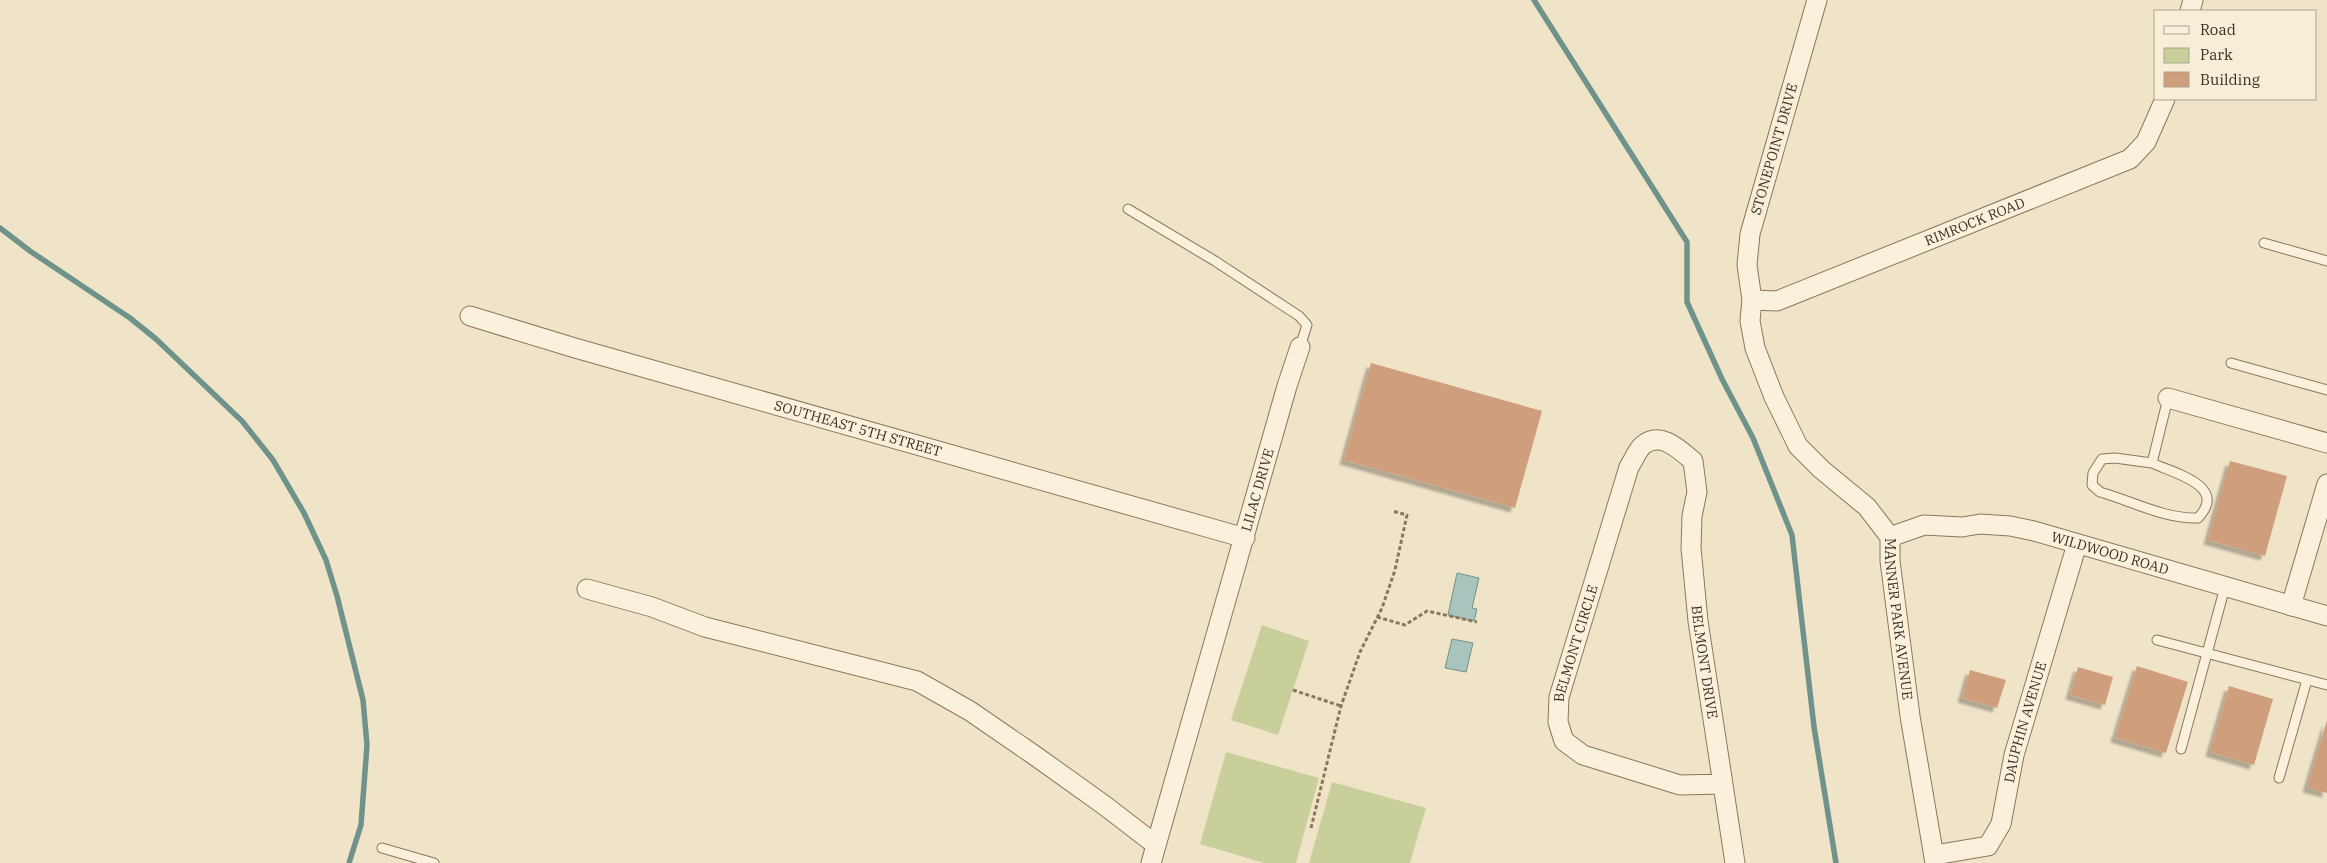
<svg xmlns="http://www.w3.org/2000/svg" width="2327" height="863" font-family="'IBM Plex Serif',serif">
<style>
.green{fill:#c9cf9b}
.water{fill:#a9c4bc;stroke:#6f938a}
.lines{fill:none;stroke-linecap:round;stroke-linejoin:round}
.stream{stroke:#6f938a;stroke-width:5.5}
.building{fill:#cf9f7d;filter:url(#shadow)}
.lane-casing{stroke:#8d765c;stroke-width:11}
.street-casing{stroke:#8d765c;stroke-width:21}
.path{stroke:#8d765c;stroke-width:3;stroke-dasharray:4 2.5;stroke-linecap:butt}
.lane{stroke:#faf1dc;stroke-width:9}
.street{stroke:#faf1dc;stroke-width:19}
.labels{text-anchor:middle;stroke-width:5;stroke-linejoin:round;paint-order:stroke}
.street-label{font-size:14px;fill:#3d2e20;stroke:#f7eed8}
</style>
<defs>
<filter id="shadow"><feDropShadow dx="-4.5" dy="4.5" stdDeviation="1" flood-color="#0004"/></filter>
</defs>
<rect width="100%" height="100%" fill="#f0e4c8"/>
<!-- green -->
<path class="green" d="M 1262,625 L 1309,641 L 1278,735 L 1231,720 Z
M 1226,752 L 1319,778 L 1296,863 L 1264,863 L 1200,844 Z
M 1332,782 L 1426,808 L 1410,863 L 1309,863 Z"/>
<!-- water -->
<path class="water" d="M 1457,573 L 1479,578 L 1472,608 L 1477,609 L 1474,621 L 1448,615 Z
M 1452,639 L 1473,643 L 1466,672 L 1445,668 Z"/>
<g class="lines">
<!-- stream -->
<path class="stream" d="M 1534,0 L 1687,242 L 1687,302 L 1722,379 L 1753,438 L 1792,535 L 1814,727 L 1836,863
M 0,228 L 30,251 L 130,318 L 156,339 L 242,421 L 273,460 L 304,513 L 326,560 L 337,596 L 363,700 L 367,745 L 361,825 L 349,863"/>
</g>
<!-- building -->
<path class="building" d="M 1371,363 L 1542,411 L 1515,508 L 1344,460 Z
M 2230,461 L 2287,476 L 2265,556 L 2208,540 Z
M 2137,666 L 2188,682 L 2166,753 L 2115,738 Z
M 2078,667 L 2113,677 L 2105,705 L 2070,695 Z
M 1970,670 L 2006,680 L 1997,708 L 1962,698 Z
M 2229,686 L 2273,699 L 2254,765 L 2210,752 Z
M 2327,720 L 2327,793 L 2307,788 Z"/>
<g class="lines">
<defs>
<path id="lane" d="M 1128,209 L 1215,261 L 1299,316 L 1307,325 L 1300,347
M 2264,243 L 2327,261
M 2231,363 L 2327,390
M 2152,463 L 2115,458 L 2102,459 L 2093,473 L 2092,485 L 2100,492 C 2132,501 2164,519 2198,518 C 2228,486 2176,474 2152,463 L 2168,398
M 2157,640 L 2327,685
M 2181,749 L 2225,587
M 2279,778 L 2307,680
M 382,848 L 434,863"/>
<g id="street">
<path id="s1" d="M 1817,0 L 1750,234 L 1747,265 L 1752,300 L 1750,321 L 1755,348 L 1774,397 L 1798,446 L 1821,469 L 1867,507 L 1890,537 L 1890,561 L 1910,716 L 1935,863"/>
<path d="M 2190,11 L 2193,0"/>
<path id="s2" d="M 1752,300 L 1777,301 L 2130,159 L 2146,142 L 2165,99"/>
<path id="s3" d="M 470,316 L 575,348 L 1245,538"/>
<path d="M 2168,398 L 2327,443"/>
<path id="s4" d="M 1890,537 L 1924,525 L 1962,527 L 1980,524 L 2010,526 L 2034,531 L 2327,616"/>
<path d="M 587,589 L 652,607 L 705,627 L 917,681 L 970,711 L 1034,755 L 1104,805 L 1156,845"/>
<path d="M 2291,606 L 2327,484"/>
<path id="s5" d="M 1723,784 L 1680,785 L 1583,755 L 1564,741 L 1558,722 L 1559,697 L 1629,467 C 1633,461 1637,451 1642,446 C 1660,430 1679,449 1693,461 L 1697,492 L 1692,516 L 1691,548 L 1698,621 L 1735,863"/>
<path id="s6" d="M 1934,855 L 1988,846 L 2001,824 L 2014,755 L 2077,544"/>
<path id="s7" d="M 1151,863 L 1287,386 L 1300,347"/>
</g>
</defs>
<!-- lane casing -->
<use href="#lane" class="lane-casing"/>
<!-- street casing -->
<use href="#street" class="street-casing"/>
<!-- path -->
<path class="path" d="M 1377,617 L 1405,625 L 1427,611 L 1477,622
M 1293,690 L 1341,706
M 1311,828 L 1341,706 L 1360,652 L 1382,608 L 1395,570 L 1407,515 L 1392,511"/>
<!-- lane -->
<use href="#lane" class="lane"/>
<!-- street -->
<use href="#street" class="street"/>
</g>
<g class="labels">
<!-- street labels -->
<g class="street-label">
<text transform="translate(1774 149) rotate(-74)" y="5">STONEPOINT DRIVE</text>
<text dy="5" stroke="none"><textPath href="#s2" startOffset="238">RIMROCK ROAD</textPath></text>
<text dy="5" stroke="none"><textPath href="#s3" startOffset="404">SOUTHEAST 5TH STREET</textPath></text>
<text dy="5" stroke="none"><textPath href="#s7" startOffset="388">LILAC DRIVE</textPath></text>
<text dy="5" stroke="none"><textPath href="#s4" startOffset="226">WILDWOOD ROAD</textPath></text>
<text dy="5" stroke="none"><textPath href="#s1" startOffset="678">MANNER PARK AVENUE</textPath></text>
<text dy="5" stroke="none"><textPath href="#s5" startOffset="269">BELMONT CIRCLE</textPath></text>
<text dy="5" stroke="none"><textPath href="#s5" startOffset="740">BELMONT DRIVE</textPath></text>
<text dy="5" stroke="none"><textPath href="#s6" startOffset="185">DAUPHIN AVENUE</textPath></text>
</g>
</g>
<!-- legend -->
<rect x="2154" y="10" width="162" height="90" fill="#f7eed8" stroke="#ada18e"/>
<rect x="2164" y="26" width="25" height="8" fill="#faf1dc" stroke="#ada18e"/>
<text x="2200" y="35" font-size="15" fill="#3d2e20">Road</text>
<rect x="2164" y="48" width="25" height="15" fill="#c9cf9b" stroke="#ada18e"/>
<text x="2200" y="60" font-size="15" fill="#3d2e20">Park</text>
<rect x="2164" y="72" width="25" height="15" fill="#cf9f7d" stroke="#ada18e"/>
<text x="2200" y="85" font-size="15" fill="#3d2e20">Building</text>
</svg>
